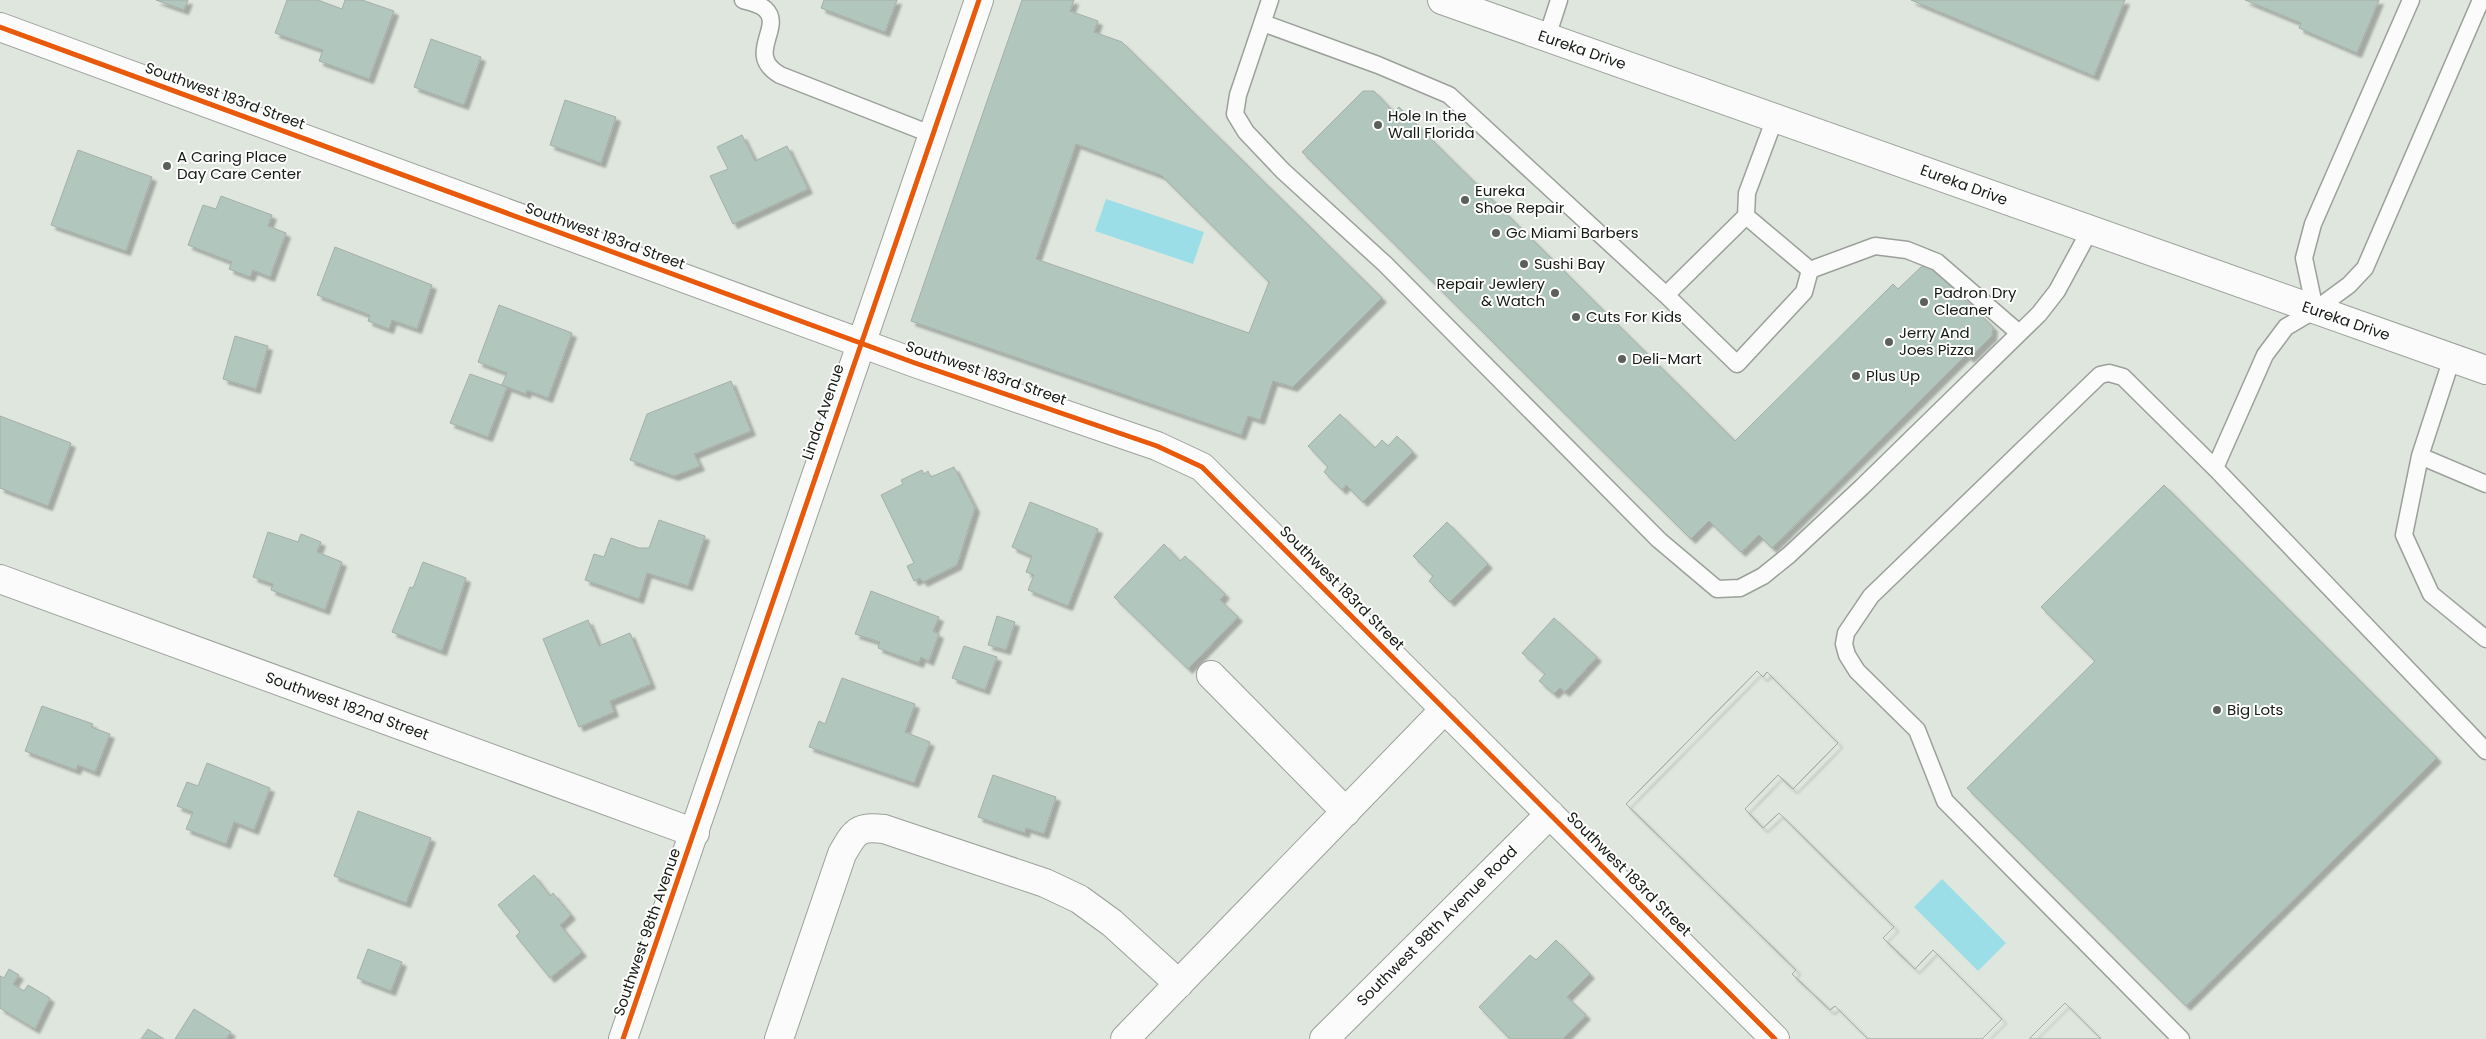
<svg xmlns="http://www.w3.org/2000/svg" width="2486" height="1039" font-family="Poppins,sans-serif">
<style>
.water{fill:#9cdee7}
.building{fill:#b1c6bd;stroke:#a6aea9;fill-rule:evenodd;filter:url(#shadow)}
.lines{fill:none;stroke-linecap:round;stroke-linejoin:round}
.service-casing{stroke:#9ba19a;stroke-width:19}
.minor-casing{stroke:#9ba19a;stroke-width:30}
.secondary-casing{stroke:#9ba19a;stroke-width:30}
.service{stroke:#fafbfa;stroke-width:16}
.minor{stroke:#fafbfa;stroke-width:28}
.secondary{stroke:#fafbfa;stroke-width:28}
.cycleway-casing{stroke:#fff;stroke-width:8}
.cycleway{stroke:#e8590c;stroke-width:5}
.poi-dot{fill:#5b615a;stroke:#fff;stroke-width:2}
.labels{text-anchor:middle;stroke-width:4;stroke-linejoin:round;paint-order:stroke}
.street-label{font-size:15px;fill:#151a14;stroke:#fff}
.poi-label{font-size:15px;fill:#151a14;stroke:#fff;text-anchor:start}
</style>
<defs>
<filter id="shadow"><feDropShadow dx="4.5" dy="4.5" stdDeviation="1" flood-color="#0004"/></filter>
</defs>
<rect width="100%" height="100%" fill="#dee6dd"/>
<!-- water -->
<path class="water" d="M 1106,199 L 1204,232 L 1193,264 L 1095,231 Z
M 1942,879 L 2006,943 L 1978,971 L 1914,907 Z"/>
<!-- building -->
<path class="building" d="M 156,0 L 188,0 L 184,10 Z
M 287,0 L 318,0 L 342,9 L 345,0 L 362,0 L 394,11 L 369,79 L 319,61 L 323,50 L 275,33 Z
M 824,0 L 897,0 L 885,32 L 821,8 Z
M 1022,0 L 1074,0 L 1070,11 L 1098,21 L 1094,32 L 1122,42 L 1382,298 L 1293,387 L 1273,381 L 1260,420 L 1248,416 L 1241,435 L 911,321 ZM 1076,144 L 1161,175 L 1269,282 L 1249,333 L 1036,259 Z
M 1911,0 L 2125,0 L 2094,76 Z
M 2245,0 L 2379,0 L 2357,53 L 2299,28 L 2301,23 Z
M 431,39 L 481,57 L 464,105 L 414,87 Z
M 1363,91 L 1374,91 L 1394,112 L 1399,107 L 1735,441 L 1893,284 L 1898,289 L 1921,267 L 1930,266 L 1993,327 L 1992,336 L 1970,358 L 1966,355 L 1772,548 L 1759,535 L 1741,552 L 1709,521 L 1691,539 L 1302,152 Z
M 565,100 L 616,117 L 601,163 L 550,145 Z
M 742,135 L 755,161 L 787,146 L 808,189 L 733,224 L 710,176 L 728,169 L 717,147 Z
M 78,150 L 152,177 L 126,251 L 51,225 Z
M 221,196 L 272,215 L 268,226 L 286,233 L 270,277 L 253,270 L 250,277 L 229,269 L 232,262 L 188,245 L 203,205 L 216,209 Z
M 335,247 L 432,285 L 417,329 L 392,320 L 389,329 L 368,321 L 370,315 L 317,295 Z
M 499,305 L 572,333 L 548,398 L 527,390 L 526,394 L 502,385 L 507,373 L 478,362 Z
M 235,336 L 268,346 L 256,389 L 223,379 Z
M 470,374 L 507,387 L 488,437 L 450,423 Z
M 731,381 L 751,431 L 694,454 L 700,466 L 674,476 L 630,460 L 647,414 Z
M 1340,414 L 1375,448 L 1382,440 L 1388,446 L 1397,436 L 1413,452 L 1363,502 L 1346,485 L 1342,490 L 1324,472 L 1328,467 L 1308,446 Z
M 0,416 L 71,443 L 48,506 L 0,488 Z
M 954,467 L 975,508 L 957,565 L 923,582 L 920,578 L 914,581 L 907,566 L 914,563 L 881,495 L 903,484 L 901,480 L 922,470 L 924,474 L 928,471 L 931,477 Z
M 2164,485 L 2437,758 L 2186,1006 L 1967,788 L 2095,661 L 2041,607 Z
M 1030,502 L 1098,529 L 1068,606 L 1028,590 L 1034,575 L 1026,572 L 1032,556 L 1012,547 Z
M 659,520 L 705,536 L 688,586 L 647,573 L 639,599 L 585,580 L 594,554 L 604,557 L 611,538 L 639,548 L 649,548 Z
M 1447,522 L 1488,564 L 1450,602 L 1429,581 L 1433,576 L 1413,556 Z
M 268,532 L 298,542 L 301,534 L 321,542 L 317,552 L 342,562 L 325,610 L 271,590 L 273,584 L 253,577 Z
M 1164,544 L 1180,561 L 1185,556 L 1225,594 L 1220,600 L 1238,617 L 1188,669 L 1114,597 Z
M 423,562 L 466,578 L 442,651 L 392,632 L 410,587 L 413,588 Z
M 871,591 L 939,617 L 933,631 L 939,634 L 929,661 L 921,657 L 919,663 L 878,648 L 880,642 L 855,634 Z
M 997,616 L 1015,622 L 1006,650 L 988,645 Z
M 1554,618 L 1597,657 L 1565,692 L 1560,688 L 1554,694 L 1539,681 L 1545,674 L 1522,653 Z
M 588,620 L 599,646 L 630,633 L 651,684 L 610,701 L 614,712 L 579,727 L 543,639 Z
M 964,646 L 997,657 L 985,690 L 952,678 Z
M 1757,671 L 1763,677 L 1767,672 L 1838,743 L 1793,789 L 1778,775 L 1745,809 L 1763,828 L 1779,813 L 1894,927 L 1883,938 L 1915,969 L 1933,950 L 2002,1019 L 1982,1039 L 1868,1039 L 1835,1006 L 1830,1010 L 1792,974 L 1796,970 L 1626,804 Z
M 1757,671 L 1763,677 L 1767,672 L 1838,743 L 1793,789 L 1778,775 L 1745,809 L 1763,828 L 1779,813 L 1894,927 L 1883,938 L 1915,969 L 1933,950 L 2002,1019 L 1982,1039 L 1868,1039 L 1835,1006 L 1830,1010 L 1792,974 L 1796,970 L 1626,804 Z
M 842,678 L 915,704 L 905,732 L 930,742 L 914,783 L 809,747 L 819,721 L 825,724 Z
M 42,706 L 93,724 L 91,727 L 110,734 L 95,772 L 78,765 L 76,770 L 25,751 Z
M 207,763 L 270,788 L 254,830 L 234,822 L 226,844 L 186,829 L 193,812 L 177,806 L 187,782 L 198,786 Z
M 993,775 L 1056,797 L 1044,834 L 1026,828 L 1025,833 L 978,817 Z
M 358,811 L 431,838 L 406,903 L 334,876 Z
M 534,875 L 550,896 L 553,893 L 571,915 L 560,925 L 582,952 L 550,978 L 516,936 L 520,932 L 498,905 Z
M 1556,940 L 1590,974 L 1567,997 L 1586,1015 L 1563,1039 L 1510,1039 L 1479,1007 L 1530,955 L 1536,960 Z
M 368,949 L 402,962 L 391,991 L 357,978 Z
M 9,969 L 19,975 L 13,984 L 24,991 L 28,985 L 50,998 L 35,1029 L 0,1008 L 0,976 L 4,978 Z
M 2065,1003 L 2101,1039 L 2029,1039 Z
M 2065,1003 L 2101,1039 L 2029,1039 Z
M 194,1009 L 231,1032 L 226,1039 L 175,1039 Z
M 148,1029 L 164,1039 L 141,1039 Z"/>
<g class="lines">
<defs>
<path id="service" d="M 743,0 C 750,2 760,4 765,9 C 785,27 744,54 780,75 L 933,135
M 1270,0 L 1238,95 L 1235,114 L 1246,132 L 1283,171 L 1385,264 L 1659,540 L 1717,589 L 1740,588 L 1763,576 L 1789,555 L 1862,487 L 2039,314 L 2057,291 L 2090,230
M 1263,23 L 1378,65 L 1449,95 L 1666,295 L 1737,364 L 1804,292 L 1810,270 L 1746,216 L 1747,193 L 1775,118
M 1547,37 L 1559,0
M 1810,270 L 1875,246 L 1907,250 L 1937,262 L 2019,333
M 1666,295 L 1746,216
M 2315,310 L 2304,258 L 2313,224 L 2411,0
M 2452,358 L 2420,456 L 2486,484
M 2420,456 L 2404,535 L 2431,594 L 2486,639
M 2215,468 L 2265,355 L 2286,327 L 2315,310 L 2349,285 L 2365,268 L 2481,0
M 2181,1039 L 1945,801 L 1917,730 L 1857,671 L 1847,655 L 1844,644 L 1846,633 L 1871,596 L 2100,375 L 2109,373 L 2123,377 L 2215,468 L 2486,751"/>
<path id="minor" d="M 0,27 L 915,363 L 1157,446 L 1202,467 L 1775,1039
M 0,579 L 695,833
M 1211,675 L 1346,812
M 623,1039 L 979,0
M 779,1039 L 842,854 C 855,831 858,826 884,829 L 1045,883 L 1079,899 L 1112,923 L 1179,984
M 1125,1039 L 1445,709
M 1324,1039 L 1550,814"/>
<path id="secondary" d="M 1442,0 L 2486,370"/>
</defs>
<!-- service casing -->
<use href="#service" class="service-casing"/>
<!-- minor casing -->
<use href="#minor" class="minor-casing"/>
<!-- secondary casing -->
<use href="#secondary" class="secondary-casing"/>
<!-- service -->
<use href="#service" class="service"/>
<!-- minor -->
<use href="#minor" class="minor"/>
<!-- secondary -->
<use href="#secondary" class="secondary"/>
<defs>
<path id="cycleway" d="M 0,27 L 915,363 L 1157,446 L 1202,467 L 1775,1039
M 623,1039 L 979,0"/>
</defs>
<!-- cycleway casing -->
<use href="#cycleway" class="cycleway-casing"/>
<!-- cycleway -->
<use href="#cycleway" class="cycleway"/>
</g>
<!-- markers -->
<g class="poi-dot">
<circle cx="1378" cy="125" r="5"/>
<circle cx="167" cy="166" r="5"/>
<circle cx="1465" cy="200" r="5"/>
<circle cx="1496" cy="233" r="5"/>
<circle cx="1524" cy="264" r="5"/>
<circle cx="1555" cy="293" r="5"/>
<circle cx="1924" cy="302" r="5"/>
<circle cx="1576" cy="317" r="5"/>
<circle cx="1889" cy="342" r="5"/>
<circle cx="1622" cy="359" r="5"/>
<circle cx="1856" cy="376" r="5"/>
<circle cx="2217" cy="710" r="5"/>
</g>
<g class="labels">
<!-- street labels -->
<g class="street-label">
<text transform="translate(1582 50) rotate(19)" y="5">Eureka Drive</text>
<text transform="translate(225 96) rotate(20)" y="5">Southwest 183rd Street</text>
<text transform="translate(1964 185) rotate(20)" y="5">Eureka Drive</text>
<text transform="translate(605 236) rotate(20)" y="5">Southwest 183rd Street</text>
<text transform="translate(2346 321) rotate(19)" y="5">Eureka Drive</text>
<text transform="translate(986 373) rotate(19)" y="5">Southwest 183rd Street</text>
<text transform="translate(823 412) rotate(-71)" y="5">Linda Avenue</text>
<text transform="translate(1342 588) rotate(45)" y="5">Southwest 183rd Street</text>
<text transform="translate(347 706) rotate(20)" y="5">Southwest 182nd Street</text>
<text transform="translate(1629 874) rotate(45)" y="5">Southwest 183rd Street</text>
<text transform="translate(1437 926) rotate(-45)" y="5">Southwest 98th Avenue Road</text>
<text transform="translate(647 932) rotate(-71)" y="5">Southwest 98th Avenue</text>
</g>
<!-- poi labels -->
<g class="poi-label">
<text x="1388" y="121">Hole In the<tspan x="1388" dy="17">Wall Florida</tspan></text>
<text x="177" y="162">A Caring Place<tspan x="177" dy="17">Day Care Center</tspan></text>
<text x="1475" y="196">Eureka<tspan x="1475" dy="17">Shoe Repair</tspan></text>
<text x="1506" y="238">Gc Miami Barbers</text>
<text x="1534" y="269">Sushi Bay</text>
<text x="1545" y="289" text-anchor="end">Repair Jewlery<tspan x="1545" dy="17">&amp; Watch</tspan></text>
<text x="1934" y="298">Padron Dry<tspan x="1934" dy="17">Cleaner</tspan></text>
<text x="1586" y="322">Cuts For Kids</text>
<text x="1899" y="338">Jerry And<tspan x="1899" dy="17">Joes Pizza</tspan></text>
<text x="1632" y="364">Deli-Mart</text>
<text x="1866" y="381">Plus Up</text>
<text x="2227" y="715">Big Lots</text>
</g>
</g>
</svg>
